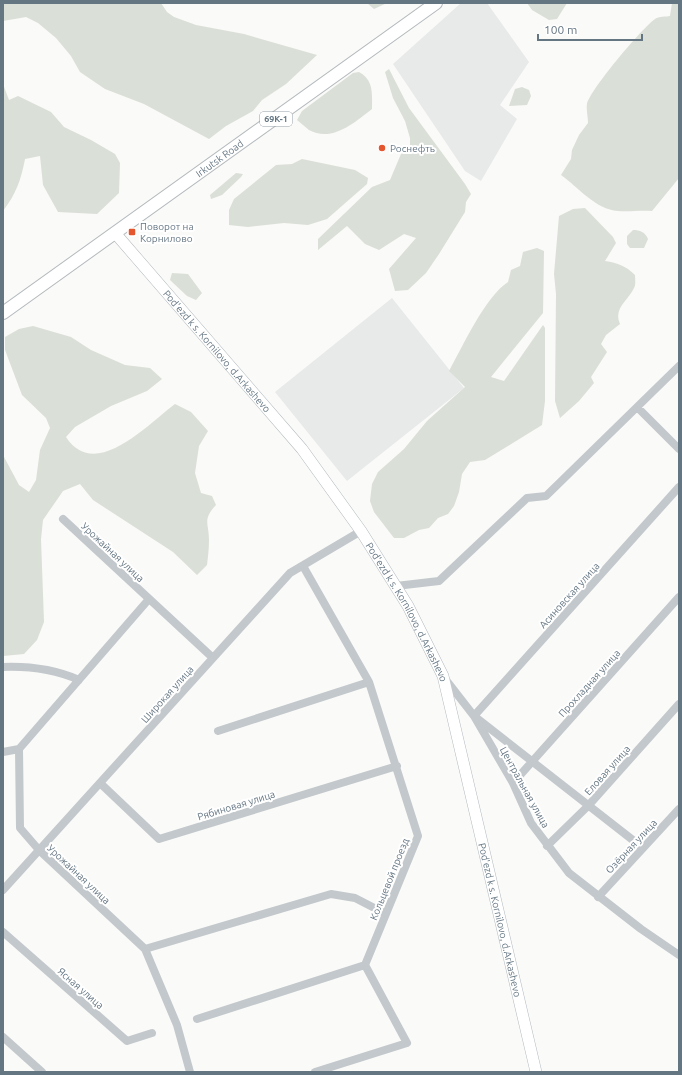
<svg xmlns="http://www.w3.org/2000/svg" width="682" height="1075" font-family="Ubuntu,sans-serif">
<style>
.built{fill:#e8e9e9}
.green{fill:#dadfd7}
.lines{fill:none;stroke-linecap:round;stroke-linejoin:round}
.secondary-casing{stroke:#b3babf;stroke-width:12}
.primary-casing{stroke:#b5babe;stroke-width:14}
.street{stroke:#c3c8cc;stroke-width:8}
.secondary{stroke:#fff;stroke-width:11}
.primary{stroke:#fff;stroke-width:12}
.poi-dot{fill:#e4572e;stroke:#fff;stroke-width:1.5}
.labels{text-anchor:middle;stroke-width:4;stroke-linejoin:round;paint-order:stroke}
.shield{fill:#fff;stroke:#939fa8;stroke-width:1}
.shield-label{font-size:9px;font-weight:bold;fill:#657683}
.poi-label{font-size:10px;fill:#657683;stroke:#fff;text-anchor:start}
.street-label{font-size:10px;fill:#657683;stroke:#fff}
</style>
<rect width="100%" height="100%" fill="#fafaf8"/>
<!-- built -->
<path class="built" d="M 461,3 L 487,3 L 529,62 L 500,105 L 517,119 L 481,181 L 465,171 L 393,64 Z
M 392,298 L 464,388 L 347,481 L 275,392 Z"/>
<!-- green -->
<path class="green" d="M 3,3 L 161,3 L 167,12 L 174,17 L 196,25 L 244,34 L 317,55 L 286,84 L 262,100 L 253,111 L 226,126 L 209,139 L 144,104 L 105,89 L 80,72 L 71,56 L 56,38 L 38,23 L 26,17 L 3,21 Z
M 367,3 L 387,3 L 374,9 Z
M 527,3 L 567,3 L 557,19 L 549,20 L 532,10 Z
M 672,3 L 679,3 L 679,178 L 652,211 C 640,210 629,212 618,211 C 596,210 577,186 561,175 L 571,159 L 572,150 L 579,135 L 588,123 C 588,117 586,109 587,104 C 590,90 642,28 655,19 C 659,16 666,17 670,16 Z
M 389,69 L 409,108 L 465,184 L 471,194 L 466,202 L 465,212 L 439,254 L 426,273 L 408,290 L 395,291 L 389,269 L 416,238 L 404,234 L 379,250 L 365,244 L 347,226 L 318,250 L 318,239 L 372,187 L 390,180 L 401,154 L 410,150 L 410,138 L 405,121 L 393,98 L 385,72 Z
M 359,72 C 374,80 372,94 372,109 C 355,122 332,143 309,130 C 305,127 301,123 297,120 L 302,111 L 353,73 Z
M 3,84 L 9,100 L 18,96 L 51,112 L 64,127 L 91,140 L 115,154 L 120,163 L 119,193 L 97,214 L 58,212 L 43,185 L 40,156 L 25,159 C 21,180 16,194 3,211 Z
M 522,87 L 529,90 L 531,96 L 527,105 L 509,106 L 515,89 Z
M 302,159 L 355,170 L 368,178 L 367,184 L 327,219 L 308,225 L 284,223 L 248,227 L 229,225 L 229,210 L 234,199 L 276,165 L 292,164 Z
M 236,173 L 243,174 L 241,177 L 222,195 L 211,199 L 210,195 Z
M 585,208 L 613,237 L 616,243 L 605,261 C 618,263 626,266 635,275 C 635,279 636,285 634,288 C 628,301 613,308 620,324 L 606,335 L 601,344 L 607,352 L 591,377 L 594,383 L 579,401 L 560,418 L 555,401 L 556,294 L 554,274 L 559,216 L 573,209 Z
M 633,230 C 640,230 645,232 648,239 L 644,248 L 630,248 L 627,244 L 627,236 Z
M 537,248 L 544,251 L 543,313 L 491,377 L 504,381 L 543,325 L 545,328 L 545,401 L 542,425 L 485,460 L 470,462 L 462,474 L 459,492 L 454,506 L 448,514 L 438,518 L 429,528 L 419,530 L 404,538 L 394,538 L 374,512 L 370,501 L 372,484 L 378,472 L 404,449 L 427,421 L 465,387 L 449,371 C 463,346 485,297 508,282 L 511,270 L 520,266 L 523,252 Z
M 172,273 L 188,274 L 202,293 L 196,300 L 187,296 L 170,280 Z
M 33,326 L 71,337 L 91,350 L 125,365 L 150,368 L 162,379 L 147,391 L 111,406 L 75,427 L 66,437 C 95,482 148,424 175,404 L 191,412 L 208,431 L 199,446 L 195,473 L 201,493 L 212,496 L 216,505 C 202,520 209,523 209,540 C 209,548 208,557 207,565 L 197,575 L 173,552 L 93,500 L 80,484 L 63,491 L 43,520 L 41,539 L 44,622 L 37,640 L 24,654 L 3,656 L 3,455 L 19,485 L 29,492 L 36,480 L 40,450 L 50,428 L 46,418 L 22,395 L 5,350 L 5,337 L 19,329 Z"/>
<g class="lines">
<defs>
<g id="secondary">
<path id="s1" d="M 115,233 L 302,449 L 361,531 L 408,606 L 443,676 L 536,1072"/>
</g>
<g id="primary">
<path id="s2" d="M 3,313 L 436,3"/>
</g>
</defs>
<!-- secondary casing -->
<use href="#secondary" class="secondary-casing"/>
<!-- primary casing -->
<use href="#primary" class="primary-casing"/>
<!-- street -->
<path class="street" d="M 637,407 L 679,449
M 63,519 L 213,658
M 303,566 L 369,682 L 418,836 L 365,965 L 407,1043 L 315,1072
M 396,586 L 439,581 L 527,498 L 546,496 L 679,366
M 149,599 L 19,749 L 20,828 L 39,850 L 145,949 L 331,894 L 355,898 L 386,914
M 3,667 C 30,666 54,669 79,680
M 446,680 L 474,716 L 513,783 L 531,823 L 569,873 L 641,929 L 679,955
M 218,731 L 369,682
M 3,752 L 19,749
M 100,783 L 159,839 L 397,766
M 513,783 L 679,597
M 547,846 L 588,806 L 679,704
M 643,848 L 474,716 L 679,487
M 3,890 L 290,573 L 361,531
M 598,897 L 679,809
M 3,932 L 127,1041 L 152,1033
M 145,949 L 177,1025 L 190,1072
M 197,1019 L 365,965
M 3,1037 L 42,1072"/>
<!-- secondary -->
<use href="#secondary" class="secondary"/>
<!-- primary -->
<use href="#primary" class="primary"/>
</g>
<!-- markers -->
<g class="poi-dot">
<circle cx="382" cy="148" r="4"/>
<rect x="128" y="228" width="8" height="8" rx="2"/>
</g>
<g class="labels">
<!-- shield labels -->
<rect class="shield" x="260" y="112" width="32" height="14" rx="3"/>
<g class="shield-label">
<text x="276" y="122">69К-1</text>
</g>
<!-- poi labels -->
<g class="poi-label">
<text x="390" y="152">Роснефть</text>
<text x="140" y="230">Поворот на<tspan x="140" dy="12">Корнилово</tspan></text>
</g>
<!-- street labels -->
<g class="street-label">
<text dy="4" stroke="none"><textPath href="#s2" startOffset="266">Irkutsk Road</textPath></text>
<text dy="4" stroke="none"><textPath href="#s1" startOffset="156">Pod'ezd k s. Kornilovo, d.Arkashevo</textPath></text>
<text transform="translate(113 552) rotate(43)" y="4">Урожайная улица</text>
<text transform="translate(569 595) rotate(-48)" y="4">Асиновская улица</text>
<text dy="4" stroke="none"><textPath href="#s1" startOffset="480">Pod'ezd k s. Kornilovo, d.Arkashevo</textPath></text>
<text transform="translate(589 683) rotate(-48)" y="4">Прохладная улица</text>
<text transform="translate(167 694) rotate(-48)" y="4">Широкая улица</text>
<text transform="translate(607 770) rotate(-48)" y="4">Еловая улица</text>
<text transform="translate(525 787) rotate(61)" y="4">Центральная улица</text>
<text transform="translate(236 805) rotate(-17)" y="4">Рябиновая улица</text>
<text transform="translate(631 846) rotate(-47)" y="4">Озёрная улица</text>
<text transform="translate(79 874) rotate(43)" y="4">Урожайная улица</text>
<text transform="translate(389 879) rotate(-68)" y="4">Кольцевой проезд</text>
<text dy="4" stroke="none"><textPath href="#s1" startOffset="804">Pod'ezd k s. Kornilovo, d.Arkashevo</textPath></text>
<text transform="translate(81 988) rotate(41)" y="4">Ясная улица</text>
</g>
</g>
<!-- border -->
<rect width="682" height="1075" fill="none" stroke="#657683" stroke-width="8"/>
<!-- scale -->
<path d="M538 34v6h104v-6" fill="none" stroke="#657683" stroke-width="2"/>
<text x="544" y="34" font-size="12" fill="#657683" stroke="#ffffff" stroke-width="3" paint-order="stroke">100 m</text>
</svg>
